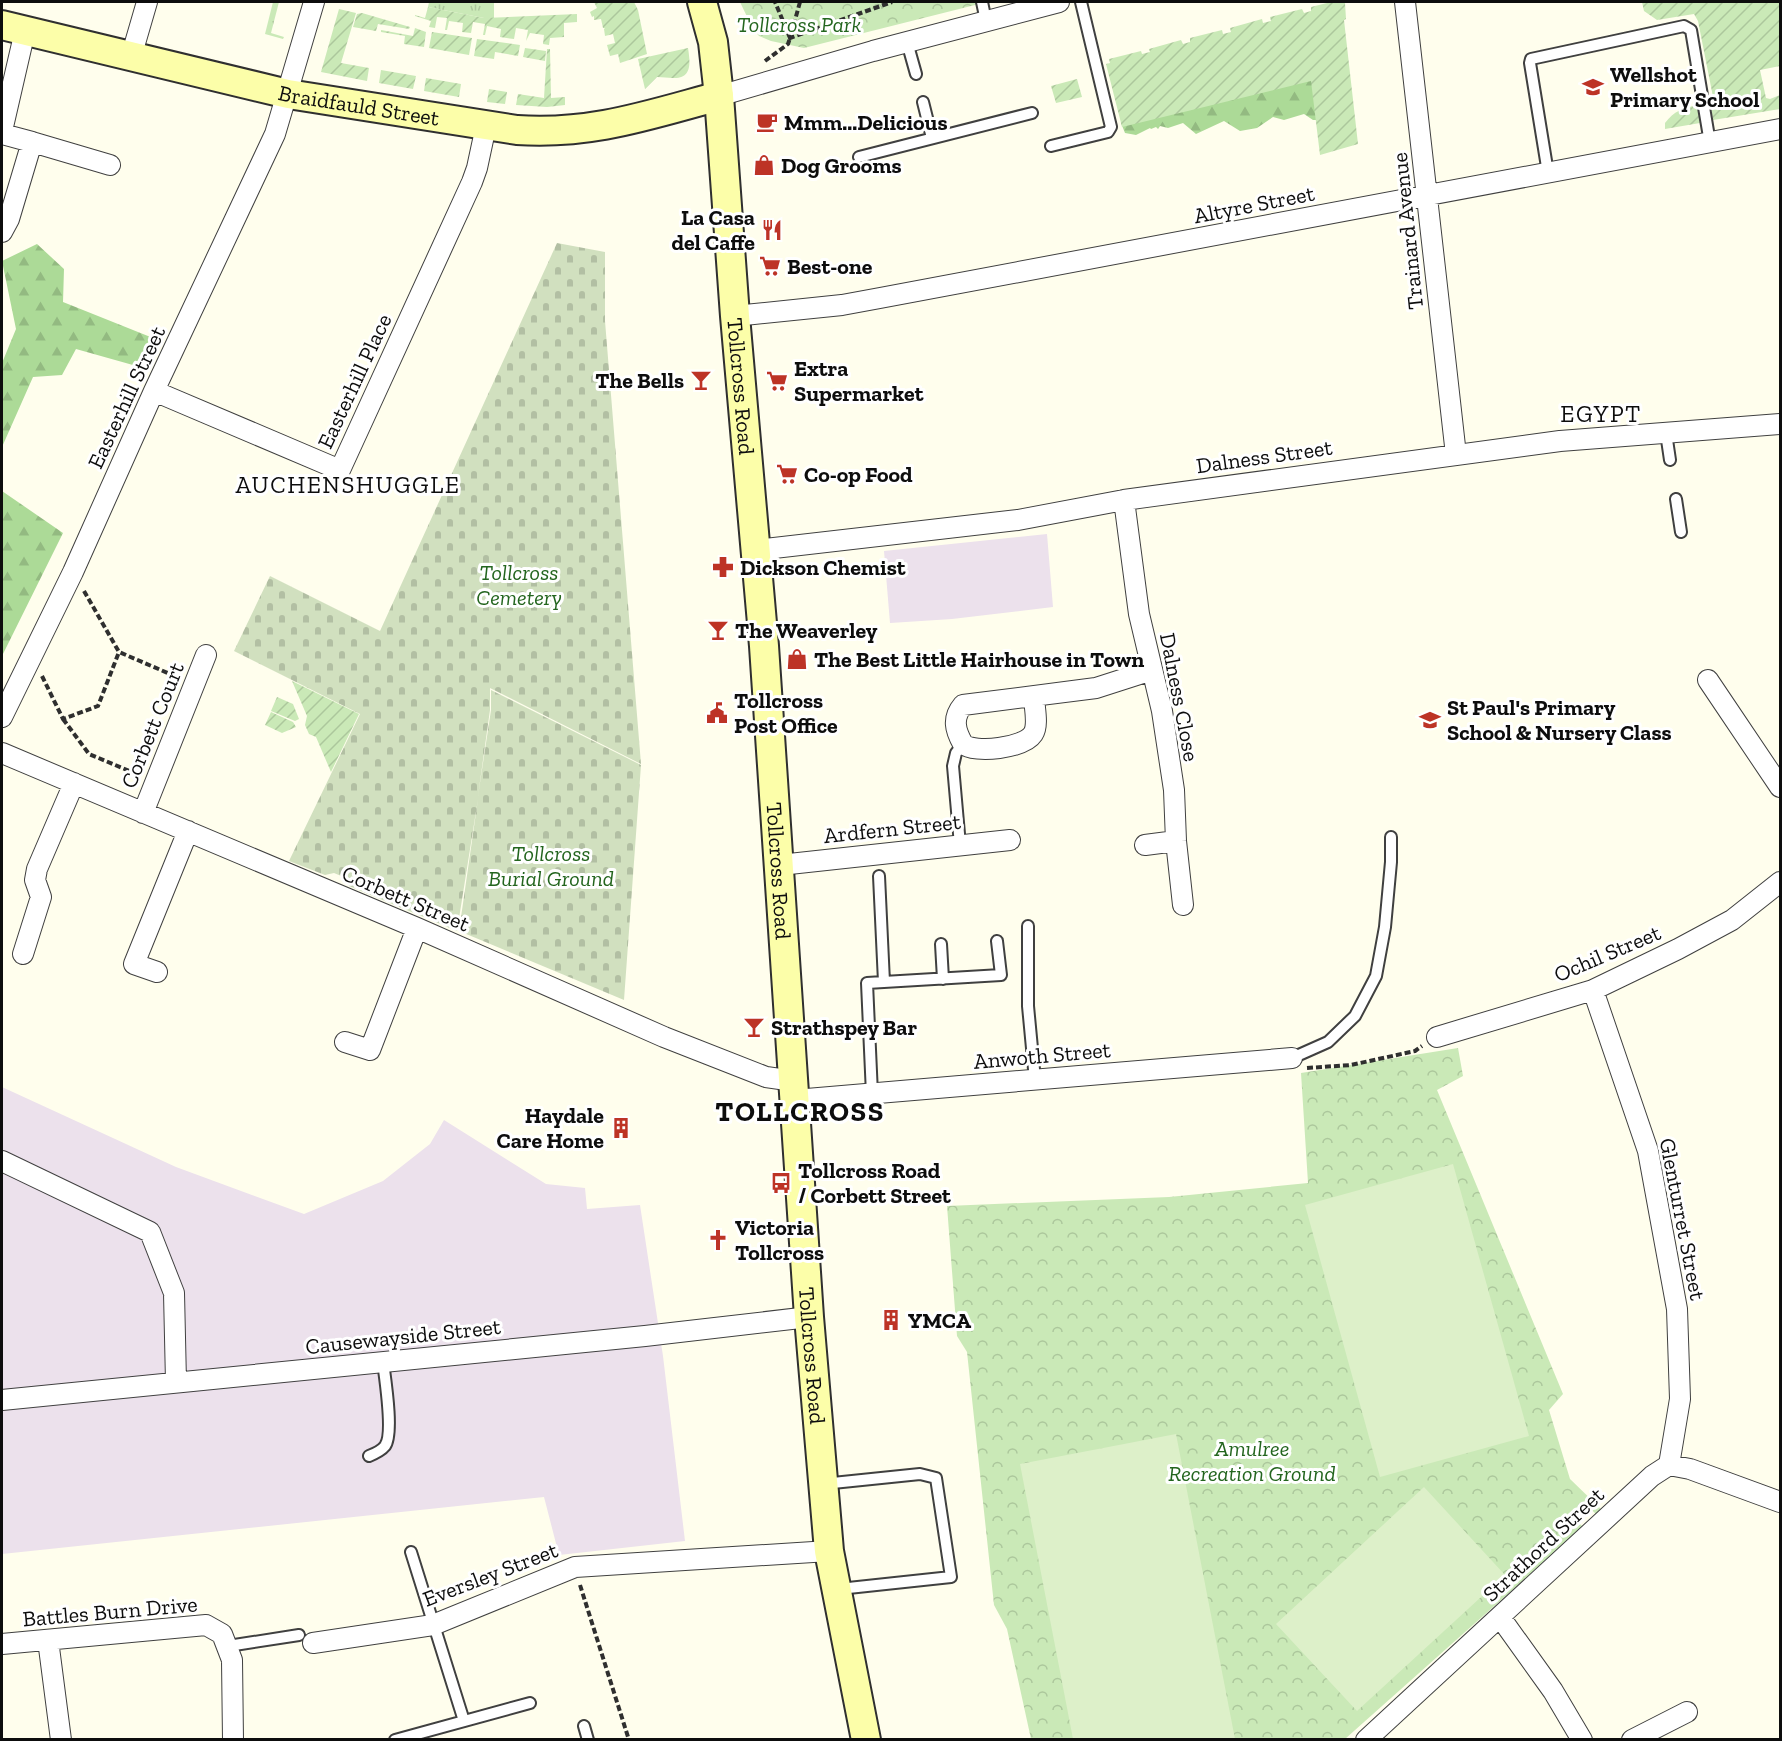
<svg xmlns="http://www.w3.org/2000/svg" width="1782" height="1741" font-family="'Zilla Slab',serif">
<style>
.industrial{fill:#ece1ec}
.grass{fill:url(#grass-tufts)}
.forest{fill:url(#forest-firs)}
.cemetery{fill:url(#cemetery-stones)}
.park{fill:url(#park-crowns)}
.garden{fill:url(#garden-furrows)}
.pitch{fill:#ddf0c9}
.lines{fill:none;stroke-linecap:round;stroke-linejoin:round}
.lane-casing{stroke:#404040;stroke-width:14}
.street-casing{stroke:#404040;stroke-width:22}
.secondary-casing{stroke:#2f2f2f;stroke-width:32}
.path{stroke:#2f2f2f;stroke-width:4;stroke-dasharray:6 3;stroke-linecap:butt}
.lane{stroke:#fff;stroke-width:10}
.street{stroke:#fff;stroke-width:20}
.secondary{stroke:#fcfea9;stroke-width:28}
.labels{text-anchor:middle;stroke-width:6;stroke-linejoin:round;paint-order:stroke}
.park-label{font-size:22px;font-style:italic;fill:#23651e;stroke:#fff}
.poi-label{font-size:22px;font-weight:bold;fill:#0d0d0d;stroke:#fff;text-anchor:start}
.street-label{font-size:22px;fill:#0d0d0d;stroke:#fff}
.neighbourhood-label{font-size:24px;letter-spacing:1.5px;fill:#0d0d0d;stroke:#fff}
.district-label{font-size:28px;font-weight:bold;letter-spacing:1.5px;fill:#0d0d0d;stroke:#fff}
</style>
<defs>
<pattern id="grass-tufts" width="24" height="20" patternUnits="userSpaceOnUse" patternTransform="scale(1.5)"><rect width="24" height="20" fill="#cae9b7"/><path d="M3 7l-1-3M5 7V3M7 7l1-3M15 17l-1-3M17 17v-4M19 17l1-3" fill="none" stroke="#acc79c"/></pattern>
<pattern id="forest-firs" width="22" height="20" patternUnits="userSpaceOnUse" patternTransform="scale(1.5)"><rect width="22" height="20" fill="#acda97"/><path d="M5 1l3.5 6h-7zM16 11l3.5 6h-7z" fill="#93ba81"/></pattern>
<pattern id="cemetery-stones" width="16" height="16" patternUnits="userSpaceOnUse" patternTransform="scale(1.5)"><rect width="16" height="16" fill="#d1e0bf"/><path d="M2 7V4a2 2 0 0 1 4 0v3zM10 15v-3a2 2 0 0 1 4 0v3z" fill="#b2bfa3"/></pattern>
<pattern id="park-crowns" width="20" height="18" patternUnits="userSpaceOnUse" patternTransform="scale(1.5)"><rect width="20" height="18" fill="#cae9b7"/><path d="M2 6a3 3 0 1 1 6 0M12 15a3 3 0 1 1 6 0" fill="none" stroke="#acc79c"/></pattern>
<pattern id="garden-furrows" width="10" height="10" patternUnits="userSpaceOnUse" patternTransform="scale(1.5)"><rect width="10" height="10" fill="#cae9b7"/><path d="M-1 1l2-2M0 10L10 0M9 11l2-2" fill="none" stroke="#acc79c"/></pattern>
</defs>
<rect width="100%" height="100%" fill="#fffeed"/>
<!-- industrial -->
<path class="industrial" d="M 1047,534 L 1053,607 L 952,619 L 890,623 L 884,551 Z
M 2,1087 L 176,1167 L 304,1214 L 383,1181 L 430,1144 L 444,1120 L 546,1184 L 585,1188 L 587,1209 L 640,1205 L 663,1356 L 685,1541 L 559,1555 L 544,1497 L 2,1554 Z"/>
<!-- grass -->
<path class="grass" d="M 273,2 L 279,2 L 271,33 L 284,37 L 283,39 L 265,34 Z
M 429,2 L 494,2 L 494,18 L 484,18 L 428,7 Z"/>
<!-- forest -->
<path class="forest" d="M 1307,57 L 1321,120 L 1313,120 L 1304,114 L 1284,120 L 1273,117 L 1257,128 L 1240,131 L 1224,121 L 1196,134 L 1183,123 L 1168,128 L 1160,126 L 1158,129 L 1156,127 L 1151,129 L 1150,128 L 1136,135 L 1125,133 L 1121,123 Z
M 37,244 L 64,269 L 63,302 L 153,338 L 140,367 L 76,349 L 62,375 L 33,377 L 2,447 L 2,363 L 16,329 L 2,261 Z
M 2,491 L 63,533 L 2,656 Z"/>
<!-- cemetery -->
<path class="cemetery" d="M 557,243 L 605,252 L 605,321 L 641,764 L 490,688 L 490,710 L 478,796 L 491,710 L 491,690 L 641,765 L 624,1000 L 459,931 L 478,799 L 457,931 L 349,886 L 346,878 L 334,873 L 325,875 L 289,861 L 360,714 L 234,651 L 270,576 L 380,631 Z"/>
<!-- park -->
<path class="park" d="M 740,2 L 987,2 L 804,48 L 771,41 L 759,36 L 753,29 Z
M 1458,1048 L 1463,1076 L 1437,1090 L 1563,1394 L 1549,1410 L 1570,1479 L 1601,1509 L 1596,1514 L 1585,1504 L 1572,1516 L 1583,1527 L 1345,1739 L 1031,1739 L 1007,1629 L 994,1605 L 967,1352 L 957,1336 L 947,1206 L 1169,1197 L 1308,1183 L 1301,1073 Z"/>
<!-- garden -->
<path class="garden" d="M 594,2 L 634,2 L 638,10 L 647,54 L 620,63 L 618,54 L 610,56 L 607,45 L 615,43 L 613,34 L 605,36 L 604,29 L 605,28 L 603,28 L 601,19 L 594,20 L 594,16 L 592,17 L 590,12 L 597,8 Z
M 1331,2 L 1345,3 L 1346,19 L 1344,20 L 1358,144 L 1320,155 L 1311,81 L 1122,127 L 1106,64 L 1110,63 L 1109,59 L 1141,51 L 1142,54 L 1150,52 L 1149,49 L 1181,40 L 1183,44 L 1190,42 L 1190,38 L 1222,30 L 1223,34 L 1231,32 L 1230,28 L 1262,19 L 1263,23 L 1271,21 L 1270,17 L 1302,9 L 1304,13 L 1311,11 L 1311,7 Z
M 1642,2 L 1780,2 L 1780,66 L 1760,70 L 1766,98 L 1770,99 L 1780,95 L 1780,109 L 1713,120 L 1710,103 L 1714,102 L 1698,21 L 1694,14 L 1657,20 L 1644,11 Z
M 428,7 L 484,18 L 577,14 L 577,22 L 564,23 L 564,37 L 550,38 L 549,45 L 543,44 L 544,35 L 530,33 L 526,41 L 528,30 L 516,28 L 514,39 L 500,37 L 501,29 L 487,26 L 485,35 L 483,35 L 485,24 L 473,22 L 471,33 L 462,32 L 463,23 L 449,21 L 447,30 L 445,30 L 447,18 L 437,17 L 435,28 L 429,27 L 431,21 L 415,16 L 415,15 L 425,18 Z
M 339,9 L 356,13 L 341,63 L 369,68 L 367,81 L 321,72 Z
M 362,13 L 410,27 L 409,29 L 378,24 L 376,31 L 353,27 L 357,14 Z
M 415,28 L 426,32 L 424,47 L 404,44 L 405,36 L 381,32 L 381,30 L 413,36 Z
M 432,32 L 472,38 L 469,55 L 429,48 Z
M 477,39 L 520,45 L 518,56 L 495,52 L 494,59 L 474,56 Z
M 525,48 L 546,51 L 545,61 L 523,57 Z
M 688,48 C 690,61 693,79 673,78 C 667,78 663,77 657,77 L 645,89 L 638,59 Z
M 547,49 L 550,49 L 551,98 L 565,97 L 565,105 L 547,107 L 516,105 L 518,94 L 544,98 Z
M 381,70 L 416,76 L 413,89 L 379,83 Z
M 426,78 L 461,84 L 459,97 L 424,91 Z
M 1077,79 L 1082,97 L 1056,103 L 1051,86 Z
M 489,89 L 507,92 L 505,104 L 487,102 Z
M 1697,105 L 1700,123 L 1665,129 L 1665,123 C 1674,111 1683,108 1697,105 Z
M 292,681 L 359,714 L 331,772 L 316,737 L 309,734 L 305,725 L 307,716 Z
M 277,697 L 293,704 L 299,719 L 295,721 L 271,711 Z
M 271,712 L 293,722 L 296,727 L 282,733 L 265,725 Z"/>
<!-- pitch -->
<path class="pitch" d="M 1453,1164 L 1529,1436 L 1380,1477 L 1305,1205 Z
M 1176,1434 L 1235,1739 L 1073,1739 L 1020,1464 Z
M 1424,1487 L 1505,1575 L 1357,1711 L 1276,1624 Z"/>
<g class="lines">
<defs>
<path id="lane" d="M 982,2 L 986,21
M 907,42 L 916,74
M 923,102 L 932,138
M 1051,146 L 1108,132 L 1111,127 L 1081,2
M 859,157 L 1032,113
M 1548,173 L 1530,63 L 1531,59 L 1684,26 L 1691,30 L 1710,143
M 1666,433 L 1670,460
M 1676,499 L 1681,532
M 960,845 L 953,766 L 956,753 L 963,744
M 879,876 L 884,982
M 1028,926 L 1028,1006 L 1035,1080
M 941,944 L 943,979
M 1292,1058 L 1328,1042 L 1355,1016 L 1376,976 L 1385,927 L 1391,862 L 1391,837
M 872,1094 L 867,983 L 1001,975 L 997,941
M 369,1456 C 374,1454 381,1451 385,1446 C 394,1434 385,1378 383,1362
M 823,1484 L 920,1474 L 936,1478 L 951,1577 L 839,1589
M 411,1552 L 464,1721
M 228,1646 L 299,1635
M 584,1726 L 588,1740
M 395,1740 L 530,1703"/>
<path id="street" d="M 1405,2 L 1456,455
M 131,57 L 147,2
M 719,96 L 873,51 L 1059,2
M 2,131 L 25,31
M 2,134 L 32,142 L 9,219 L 2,232
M 32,142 L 110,165
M 735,316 L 842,305 L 880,298 L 1780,129
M 154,391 L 340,470 L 472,182 L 477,168 L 486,126
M 1124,500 L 1139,614 L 1162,711 L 1174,790 L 1176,841 L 1183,905
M 756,550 L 1018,520 L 1124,500 L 1560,441 L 1780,424
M 1708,680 L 1780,787
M 1034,696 C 1034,706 1039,725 1033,734 C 1024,748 975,754 963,744 C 955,730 952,718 963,705 L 1096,688 L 1152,670
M 2,717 L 73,572 L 154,391 L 275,134 L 314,2
M 2,753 L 417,928 L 664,1037 L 766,1077 L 794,1081
M 143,813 L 206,655
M 1145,845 L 1176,841
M 780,865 L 1010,840
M 23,954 L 41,897 L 35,880 L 37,869 L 74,783
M 157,972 L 134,964 L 188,831
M 1593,990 L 1648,1151 L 1677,1309 L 1680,1399 L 1669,1465
M 1437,1037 L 1593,990 L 1678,949 L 1732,920 L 1780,882
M 345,1042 L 370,1050 L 417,928
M 795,1100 L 1292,1058
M 2,1161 L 150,1232 L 174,1293 L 176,1382
M 2,1400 L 645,1336 L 809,1317
M 1500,1617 L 1553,1691 L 1582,1740
M 48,1640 L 61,1740
M 313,1643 L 433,1625 L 575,1567 L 829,1551
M 2,1644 L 206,1625 L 222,1634 L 232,1660 L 233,1740
M 1366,1740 L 1652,1476 L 1669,1465 L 1690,1469 L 1780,1502
M 1632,1740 L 1687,1712"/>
<g id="secondary">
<path id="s1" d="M 702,2 L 713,42 L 719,96 L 735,316 L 764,646 L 809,1317 L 829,1551 L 866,1740"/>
<path id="s2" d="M 2,25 L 288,94 L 517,130 C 592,135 648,115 719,96"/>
</g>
</defs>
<!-- lane casing -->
<use href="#lane" class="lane-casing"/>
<!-- street casing -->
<use href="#street" class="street-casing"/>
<!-- secondary casing -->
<use href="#secondary" class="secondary-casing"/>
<!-- path -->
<path class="path" d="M 800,2 L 790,38 L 892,2
M 765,61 L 788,44 L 790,38 L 775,2
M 84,591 L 119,652 L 177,677
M 42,676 L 63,719 L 98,706 L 119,652
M 63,719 L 89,754 L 139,775
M 1307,1068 L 1351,1065 L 1415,1051 L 1422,1046
M 580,1585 L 629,1740"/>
<!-- lane -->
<use href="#lane" class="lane"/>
<!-- street -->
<use href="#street" class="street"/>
<!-- secondary -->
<use href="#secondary" class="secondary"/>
</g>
<!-- icons -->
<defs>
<symbol id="school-bare" viewBox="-9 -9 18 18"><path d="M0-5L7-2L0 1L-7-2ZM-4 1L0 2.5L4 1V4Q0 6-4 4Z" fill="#bd3326" stroke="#fff" stroke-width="2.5" paint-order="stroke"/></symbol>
<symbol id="cafe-bare" viewBox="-9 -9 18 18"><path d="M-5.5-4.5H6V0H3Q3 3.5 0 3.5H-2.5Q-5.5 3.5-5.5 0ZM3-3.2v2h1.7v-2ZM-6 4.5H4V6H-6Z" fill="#bd3326" stroke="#fff" stroke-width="2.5" paint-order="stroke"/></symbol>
<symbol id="shop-bare" viewBox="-9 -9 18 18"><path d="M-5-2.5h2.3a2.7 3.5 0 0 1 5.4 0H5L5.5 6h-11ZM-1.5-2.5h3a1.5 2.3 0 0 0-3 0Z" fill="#bd3326" stroke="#fff" stroke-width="2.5" paint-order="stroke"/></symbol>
<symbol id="restaurant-bare" viewBox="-9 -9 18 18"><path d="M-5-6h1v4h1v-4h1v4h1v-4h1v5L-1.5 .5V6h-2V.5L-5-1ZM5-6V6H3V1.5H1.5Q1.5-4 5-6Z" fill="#bd3326" stroke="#fff" stroke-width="2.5" paint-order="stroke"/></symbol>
<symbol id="supermarket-bare" viewBox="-9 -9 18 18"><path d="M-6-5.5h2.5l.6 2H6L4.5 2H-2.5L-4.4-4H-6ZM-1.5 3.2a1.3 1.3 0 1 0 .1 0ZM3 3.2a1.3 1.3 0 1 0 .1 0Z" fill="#bd3326" stroke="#fff" stroke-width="2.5" paint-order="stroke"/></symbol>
<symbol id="bar-bare" viewBox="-9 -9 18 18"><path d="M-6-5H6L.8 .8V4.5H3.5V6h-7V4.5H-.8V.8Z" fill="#bd3326" stroke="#fff" stroke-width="2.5" paint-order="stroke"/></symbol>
<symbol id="pharmacy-bare" viewBox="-9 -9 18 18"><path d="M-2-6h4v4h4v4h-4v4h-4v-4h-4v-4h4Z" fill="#bd3326" stroke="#fff" stroke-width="2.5" paint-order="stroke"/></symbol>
<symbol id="civic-bare" viewBox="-9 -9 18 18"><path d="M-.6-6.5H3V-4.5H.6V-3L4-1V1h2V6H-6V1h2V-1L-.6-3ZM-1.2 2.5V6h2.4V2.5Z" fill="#bd3326" stroke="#fff" stroke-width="2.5" paint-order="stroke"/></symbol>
<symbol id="building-bare" viewBox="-9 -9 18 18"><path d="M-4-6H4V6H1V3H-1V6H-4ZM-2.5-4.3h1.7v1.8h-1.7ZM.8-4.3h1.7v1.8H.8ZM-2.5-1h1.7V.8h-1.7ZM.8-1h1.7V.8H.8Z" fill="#bd3326" stroke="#fff" stroke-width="2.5" paint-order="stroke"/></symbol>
<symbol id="bus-bare" viewBox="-9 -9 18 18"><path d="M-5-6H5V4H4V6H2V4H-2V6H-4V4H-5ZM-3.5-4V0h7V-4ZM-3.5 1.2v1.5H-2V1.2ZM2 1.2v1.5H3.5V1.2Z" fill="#bd3326" stroke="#fff" stroke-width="2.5" paint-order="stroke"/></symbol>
<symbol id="church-bare" viewBox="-9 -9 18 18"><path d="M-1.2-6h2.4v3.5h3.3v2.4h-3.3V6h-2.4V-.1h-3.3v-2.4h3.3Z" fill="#bd3326" stroke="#fff" stroke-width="2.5" paint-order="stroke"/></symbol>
</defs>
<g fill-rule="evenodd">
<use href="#school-bare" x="1578" y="72" width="30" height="30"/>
<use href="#cafe-bare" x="752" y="107" width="30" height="30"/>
<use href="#shop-bare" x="749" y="150" width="30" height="30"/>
<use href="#restaurant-bare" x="757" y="215" width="30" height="30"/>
<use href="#supermarket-bare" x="755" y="251" width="30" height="30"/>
<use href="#bar-bare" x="686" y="365" width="30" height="30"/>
<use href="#supermarket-bare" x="762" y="366" width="30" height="30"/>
<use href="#supermarket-bare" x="772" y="459" width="30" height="30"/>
<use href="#pharmacy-bare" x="708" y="552" width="30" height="30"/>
<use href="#bar-bare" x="703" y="615" width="30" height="30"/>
<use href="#shop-bare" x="782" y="644" width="30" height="30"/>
<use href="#civic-bare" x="702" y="698" width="30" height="30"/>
<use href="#school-bare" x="1415" y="705" width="30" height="30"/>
<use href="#bar-bare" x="739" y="1012" width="30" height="30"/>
<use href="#building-bare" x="606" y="1113" width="30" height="30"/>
<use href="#bus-bare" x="766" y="1168" width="30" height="30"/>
<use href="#church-bare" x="703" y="1225" width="30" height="30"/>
<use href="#building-bare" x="876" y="1305" width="30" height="30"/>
</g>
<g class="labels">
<!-- park labels -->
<g class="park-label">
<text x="799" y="32">Tollcross Park</text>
<text x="519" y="580">Tollcross<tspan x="519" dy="25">Cemetery</tspan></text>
<text x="551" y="861">Tollcross<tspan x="551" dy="25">Burial Ground</tspan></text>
<text x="1252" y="1456">Amulree<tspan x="1252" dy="25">Recreation Ground</tspan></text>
</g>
<!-- poi labels -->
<g class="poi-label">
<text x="1610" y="82">Wellshot<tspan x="1610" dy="25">Primary School</tspan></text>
<text x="784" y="130">Mmm...Delicious</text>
<text x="781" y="173">Dog Grooms</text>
<text x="755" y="225" text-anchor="end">La Casa<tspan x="755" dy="25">del Caffe</tspan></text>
<text x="787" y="274">Best-one</text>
<text x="794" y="376">Extra<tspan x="794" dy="25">Supermarket</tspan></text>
<text x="684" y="388" text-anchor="end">The Bells</text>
<text x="804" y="482">Co-op Food</text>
<text x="740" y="575">Dickson Chemist</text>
<text x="735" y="638">The Weaverley</text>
<text x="814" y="667">The Best Little Hairhouse in Town</text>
<text x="734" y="708">Tollcross<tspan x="734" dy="25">Post Office</tspan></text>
<text x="1447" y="715">St Paul's Primary<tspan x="1447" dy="25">School &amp; Nursery Class</tspan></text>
<text x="771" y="1035">Strathspey Bar</text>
<text x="604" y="1123" text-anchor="end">Haydale<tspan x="604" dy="25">Care Home</tspan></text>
<text x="798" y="1178">Tollcross Road<tspan x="798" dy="25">/ Corbett Street</tspan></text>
<text x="735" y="1235">Victoria<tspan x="735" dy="25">Tollcross</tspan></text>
<text x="908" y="1328">YMCA</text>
</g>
<!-- street labels -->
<g class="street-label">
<text dy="8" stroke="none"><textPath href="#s2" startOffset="366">Braidfauld Street</textPath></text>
<text transform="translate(1254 204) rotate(-11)" y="8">Altyre Street</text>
<text transform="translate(1407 231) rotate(-96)" y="8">Trainard Avenue</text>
<text transform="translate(354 381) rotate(-65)" y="8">Easterhill Place</text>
<text dy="8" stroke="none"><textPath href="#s1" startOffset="387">Tollcross Road</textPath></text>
<text transform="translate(126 397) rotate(-65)" y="8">Easterhill Street</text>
<text transform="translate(1264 456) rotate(-8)" y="8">Dalness Street</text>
<text transform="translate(1180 697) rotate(79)" y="8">Dalness Close</text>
<text transform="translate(152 725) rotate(-68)" y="8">Corbett Court</text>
<text transform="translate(892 828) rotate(-6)" y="8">Ardfern Street</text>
<text dy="8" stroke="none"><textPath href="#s1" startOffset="873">Tollcross Road</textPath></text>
<text transform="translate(406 898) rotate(23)" y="8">Corbett Street</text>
<text transform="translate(1607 953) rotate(-23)" y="8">Ochil Street</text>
<text transform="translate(1042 1055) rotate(-5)" y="8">Anwoth Street</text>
<text transform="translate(1683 1219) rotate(79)" y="8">Glenturret Street</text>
<text transform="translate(403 1336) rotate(-6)" y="8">Causewayside Street</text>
<text dy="8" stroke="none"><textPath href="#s1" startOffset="1359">Tollcross Road</textPath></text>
<text transform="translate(1543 1544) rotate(-43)" y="8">Strathord Street</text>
<text transform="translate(490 1574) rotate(-21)" y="8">Eversley Street</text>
<text transform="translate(110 1611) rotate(-5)" y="8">Battles Burn Drive</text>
</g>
<!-- neighbourhood labels -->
<g class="neighbourhood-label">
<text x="1601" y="422">EGYPT</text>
<text x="348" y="493">AUCHENSHUGGLE</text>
</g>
<!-- district labels -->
<g class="district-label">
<text x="800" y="1121">TOLLCROSS</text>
</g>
</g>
<!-- border -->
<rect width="1782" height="1741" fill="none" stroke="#0d0d0d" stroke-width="6"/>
</svg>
